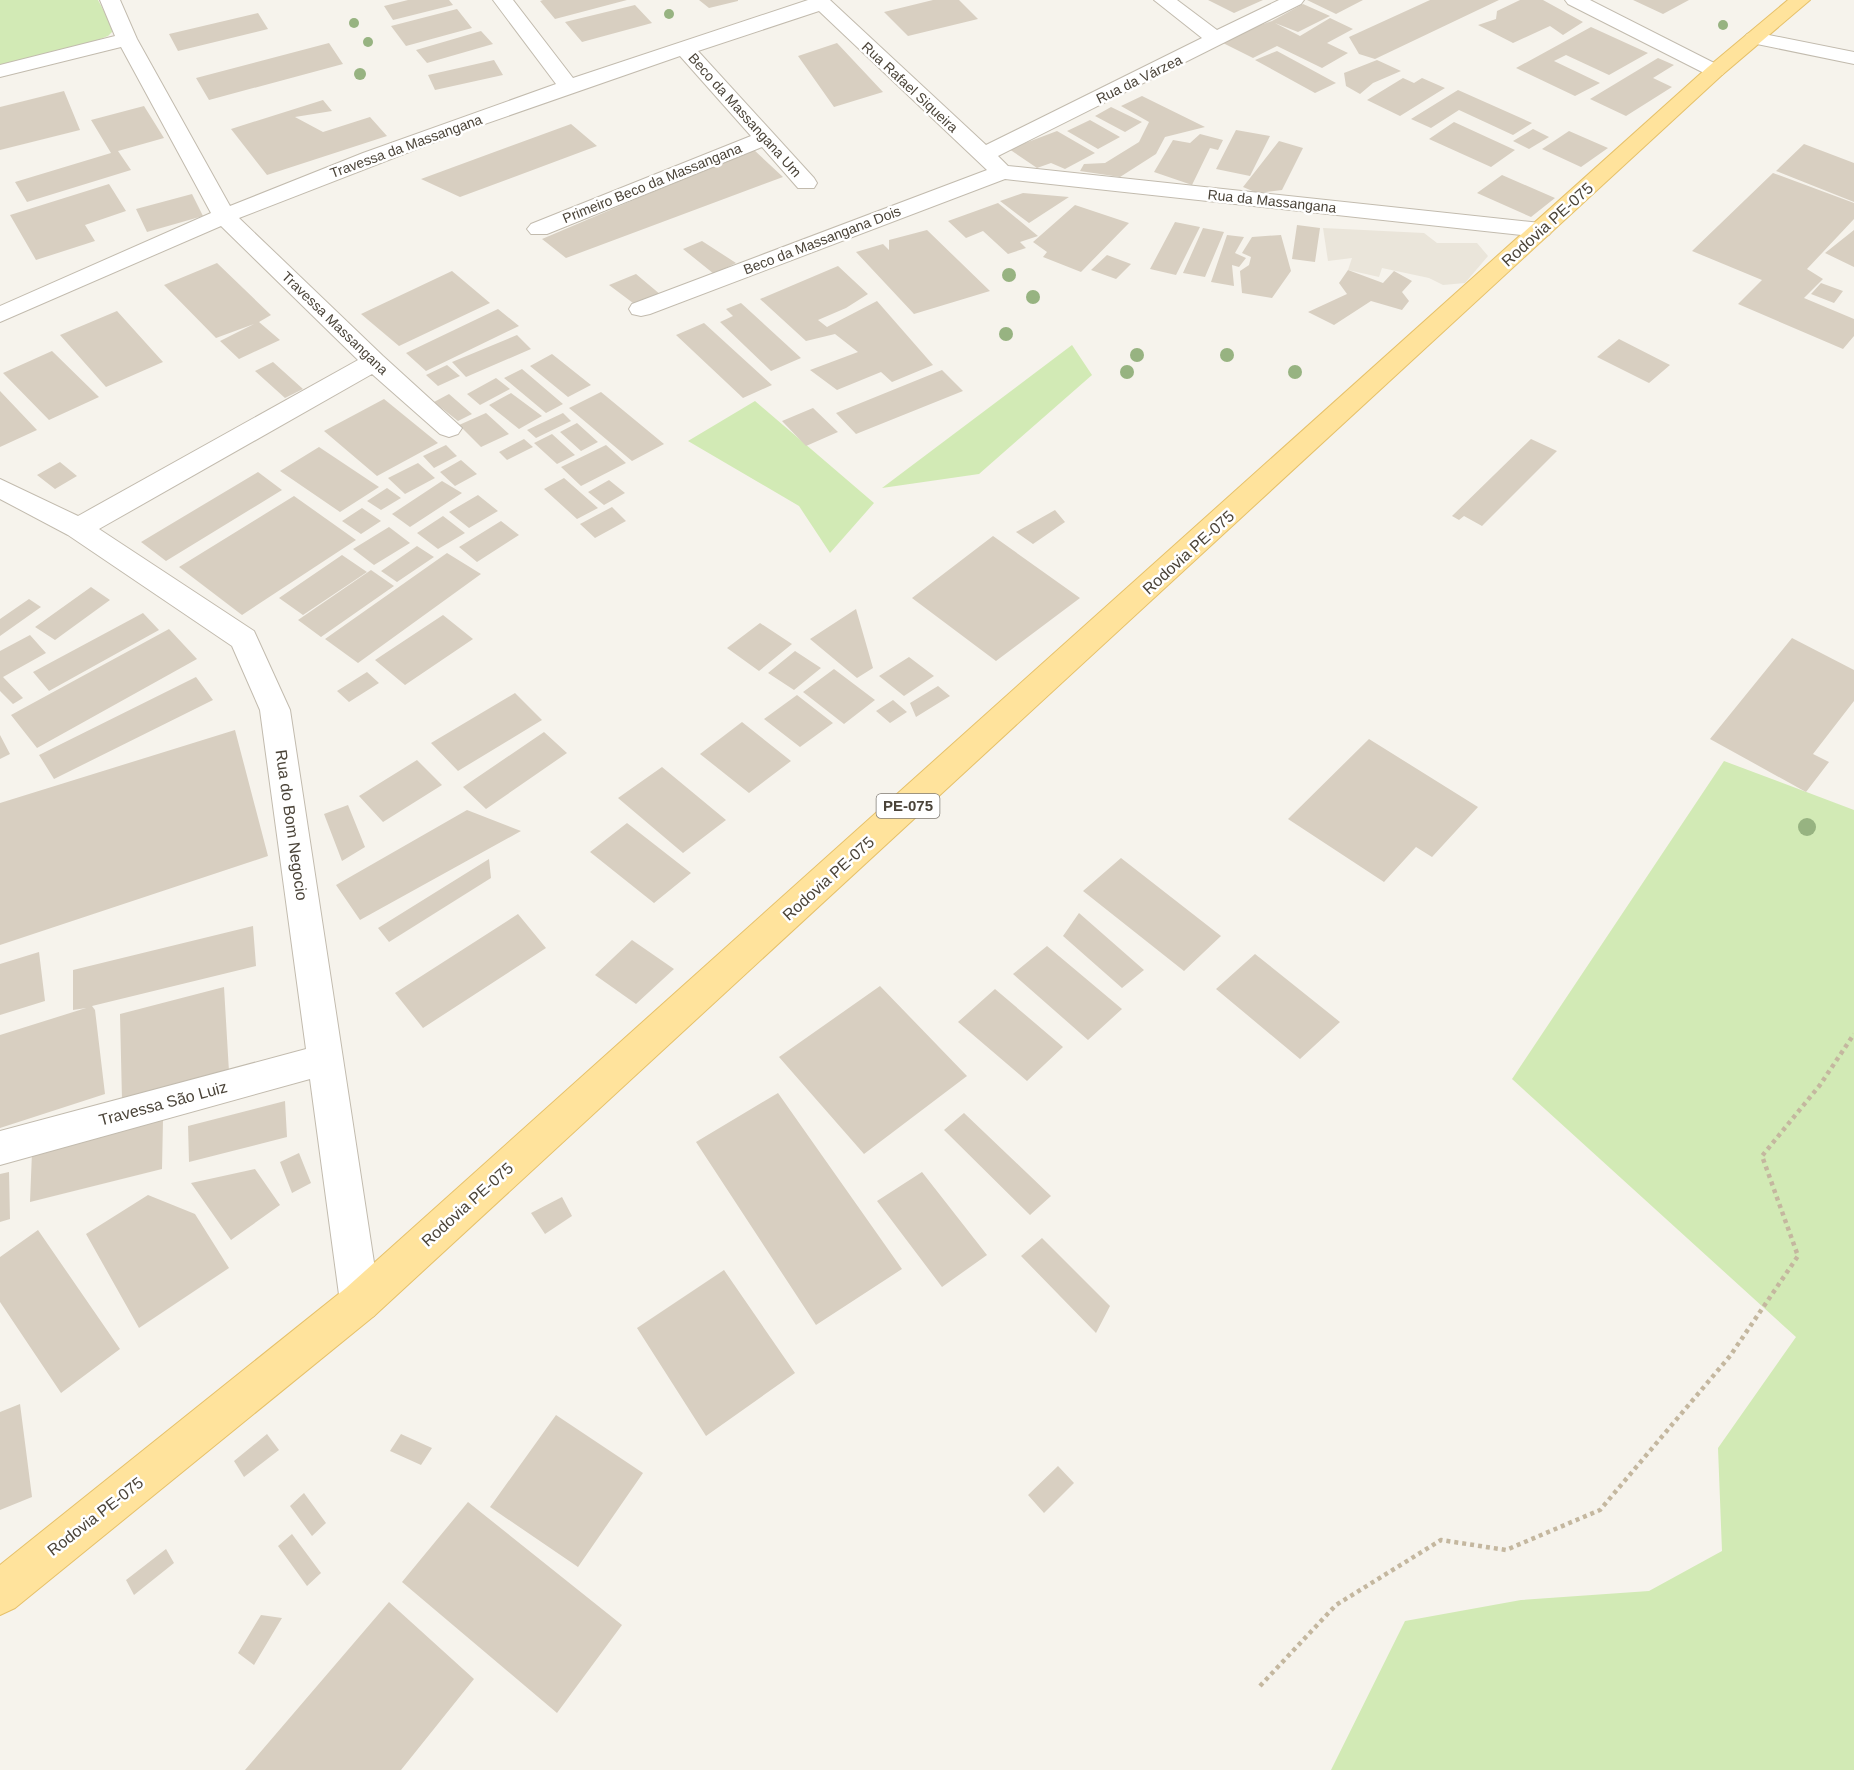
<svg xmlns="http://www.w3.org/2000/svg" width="1854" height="1770" font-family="Helvetica,sans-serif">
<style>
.residential{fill:#eae5da}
.green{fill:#d2eab5}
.building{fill:#d8cfc1}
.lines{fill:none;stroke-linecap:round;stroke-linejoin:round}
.minor-casing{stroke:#c2bbae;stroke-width:2}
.major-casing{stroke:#e6c16a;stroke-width:2}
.path{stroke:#c4b79f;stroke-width:4.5;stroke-dasharray:4 4;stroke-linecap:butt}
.minor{fill:#fff;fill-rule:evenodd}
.major{fill:#ffe39c;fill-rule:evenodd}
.tree{fill:#97b381}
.labels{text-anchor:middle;stroke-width:5;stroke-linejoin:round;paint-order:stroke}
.far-street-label{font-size:14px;fill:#4b4439;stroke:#fff}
.shield{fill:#fff;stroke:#817c74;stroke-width:1.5}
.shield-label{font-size:15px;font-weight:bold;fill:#4b4439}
.street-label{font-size:16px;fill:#4b4439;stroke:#fff}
</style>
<rect width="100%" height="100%" fill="#f6f3ec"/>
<!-- residential -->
<path class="residential" d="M 1323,228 L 1424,233 L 1437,243 L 1477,243 L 1488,256 L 1465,283 L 1443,285 L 1429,278 L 1382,268 L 1379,277 L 1348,270 L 1352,258 L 1328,261 Z"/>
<!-- green -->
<path class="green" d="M 0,0 L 98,0 L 114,30 L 108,36 L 95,41 L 0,66 Z
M 1072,345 L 1092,375 L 979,474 L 882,488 Z
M 755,401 L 874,503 L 830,553 L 799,506 L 688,441 Z
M 1724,761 L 1854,810 L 1854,1770 L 1331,1770 L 1405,1621 L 1521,1600 L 1649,1591 L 1722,1551 L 1718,1448 L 1796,1337 L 1512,1079 Z"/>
<!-- building -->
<path class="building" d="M 408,0 L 449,0 L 453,5 L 393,20 L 384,6 Z
M 627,0 L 555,19 L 540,1 L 543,0 Z
M 699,0 L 738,0 L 738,1 L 709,8 Z
M 933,0 L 959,0 L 978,19 L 908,36 L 884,12 Z
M 1208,0 L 1263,0 L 1234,13 Z
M 1307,0 L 1363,0 L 1336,14 Z
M 1430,0 L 1499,0 L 1375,59 L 1359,54 L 1349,37 Z
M 1520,0 L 1543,0 L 1583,22 L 1563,35 L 1550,26 L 1513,43 L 1478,25 L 1496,19 L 1497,11 Z
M 1633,0 L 1689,0 L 1663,14 Z
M 1303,4 L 1330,16 L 1298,32 L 1275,23 L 1300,36 L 1330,18 L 1353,29 L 1327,43 L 1348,53 L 1322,68 L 1277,46 L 1253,58 L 1217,40 L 1272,21 Z
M 635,5 L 652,23 L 582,42 L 565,22 Z
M 457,9 L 472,28 L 406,46 L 391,26 Z
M 258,13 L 268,29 L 178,51 L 169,34 Z
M 1591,27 L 1648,53 L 1609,75 L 1566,55 L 1554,61 L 1600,83 L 1575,96 L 1516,68 Z
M 481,31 L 493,44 L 427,63 L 416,50 Z
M 329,43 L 343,64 L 209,100 L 196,78 Z
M 837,43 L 883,92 L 834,107 L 798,56 Z
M 1277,51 L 1336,83 L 1315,93 L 1255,60 Z
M 1658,58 L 1674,65 L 1653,78 L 1672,87 L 1626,116 L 1590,99 Z
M 494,60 L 503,75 L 435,90 L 428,75 Z
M 1377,60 L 1401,71 L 1373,83 L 1360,94 L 1346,86 L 1344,73 Z
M 1403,78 L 1414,83 L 1422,78 L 1445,88 L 1400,116 L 1367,100 Z
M 1458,90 L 1532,123 L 1513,135 L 1459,110 L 1431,128 L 1411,119 Z
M 64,91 L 80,130 L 0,150 L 0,107 Z
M 1142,96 L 1205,127 L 1165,137 L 1156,154 L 1120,177 L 1080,171 L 1084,164 L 1105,163 L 1139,142 L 1149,122 L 1121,106 Z
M 323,100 L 332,111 L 295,117 L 323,132 L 370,117 L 387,136 L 267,175 L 231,129 Z
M 144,106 L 164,138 L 118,151 L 131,170 L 27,202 L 15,182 L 111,153 L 91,120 Z
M 1111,107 L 1142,122 L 1125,132 L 1095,116 Z
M 1090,120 L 1120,137 L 1098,149 L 1067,131 Z
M 1454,122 L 1515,150 L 1491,167 L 1429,139 Z
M 571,124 L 597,146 L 460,197 L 421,179 Z
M 1533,129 L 1549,137 L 1529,149 L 1513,141 Z
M 1236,130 L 1270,136 L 1250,176 L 1216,169 Z
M 1057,131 L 1095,153 L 1065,169 L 1051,163 L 1037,168 L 1009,149 Z
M 1569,131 L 1608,148 L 1581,167 L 1542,149 Z
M 1200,134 L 1223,140 L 1218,150 L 1210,148 L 1192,185 L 1154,172 L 1173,140 L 1190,143 Z
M 1279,141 L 1303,148 L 1282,190 L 1257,193 L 1243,187 Z
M 1804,144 L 1854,163 L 1854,202 L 1776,171 Z
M 753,149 L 783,177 L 566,258 L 542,239 Z
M 1773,173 L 1854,203 L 1854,219 L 1807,269 L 1823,279 L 1804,298 L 1854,319 L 1854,336 L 1843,349 L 1738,304 L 1762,280 L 1692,251 Z
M 1502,175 L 1555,198 L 1531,217 L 1477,193 Z
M 109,184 L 126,211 L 85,225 L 95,241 L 36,260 L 10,215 Z
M 1023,193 L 1069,197 L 1029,223 L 1000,201 Z
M 192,194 L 203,216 L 147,232 L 136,209 Z
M 998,203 L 1038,236 L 1020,242 L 1026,248 L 1008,254 L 983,231 L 966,238 L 948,221 Z
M 1075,205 L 1129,223 L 1081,272 L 1043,257 L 1047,252 L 1033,242 Z
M 1175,222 L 1200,227 L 1176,275 L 1150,269 Z
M 1297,225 L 1320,228 L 1315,262 L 1292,259 Z
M 1203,228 L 1224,232 L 1205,277 L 1183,273 Z
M 927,230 L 990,291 L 914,314 L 856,252 L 883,244 L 889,250 L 889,240 Z
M 1854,230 L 1854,267 L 1825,253 Z
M 1227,235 L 1244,237 L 1235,253 L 1246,258 L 1239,267 L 1232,265 L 1234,286 L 1211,282 Z
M 1281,235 L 1291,271 L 1272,298 L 1242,293 L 1240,271 L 1249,265 L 1251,257 L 1242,253 L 1252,237 Z
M 702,241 L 736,263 L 714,274 L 683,249 Z
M 1107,255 L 1131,264 L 1116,279 L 1091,270 Z
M 217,263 L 271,315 L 259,322 L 280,340 L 239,359 L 220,341 L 254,324 L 216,338 L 164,285 Z
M 838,266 L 868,294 L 846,308 L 818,320 L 827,327 L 877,301 L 933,365 L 892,382 L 881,372 L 837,390 L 810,370 L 858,352 L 835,334 L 806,341 L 760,299 Z
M 1348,270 L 1383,283 L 1394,271 L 1412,281 L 1402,292 L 1409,301 L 1402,310 L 1371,301 L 1334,325 L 1308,312 L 1347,294 L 1339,283 Z
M 452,271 L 490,303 L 399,346 L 361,314 Z
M 636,274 L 661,295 L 641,309 L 609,285 Z
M 1821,283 L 1843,291 L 1834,303 L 1811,294 Z
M 741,303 L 801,358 L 771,371 L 720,322 L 733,316 L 726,309 Z
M 498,309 L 519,326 L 426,371 L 406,353 Z
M 117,311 L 163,362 L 106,387 L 60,335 Z
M 704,323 L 772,385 L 743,398 L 676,335 Z
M 517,335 L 531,349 L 466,377 L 452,362 Z
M 1619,339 L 1670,365 L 1649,383 L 1597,357 Z
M 52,351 L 99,397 L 49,420 L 3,373 Z
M 552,354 L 591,385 L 568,397 L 530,366 Z
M 273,362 L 303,389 L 285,398 L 255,371 Z
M 447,365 L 460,376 L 438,386 L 426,375 Z
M 522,369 L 563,404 L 546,413 L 504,378 Z
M 942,370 L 963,391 L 856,434 L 836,413 Z
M 496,378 L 510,389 L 480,405 L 467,394 Z
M 0,391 L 37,430 L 0,447 Z
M 601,392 L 664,444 L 632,461 L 569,408 Z
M 511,393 L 542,416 L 519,429 L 489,405 Z
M 449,394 L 472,414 L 458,421 L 434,402 Z
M 384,399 L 438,443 L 377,476 L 324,431 Z
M 813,408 L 838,432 L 806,446 L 782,421 Z
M 486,413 L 509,434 L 481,447 L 459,425 Z
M 563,413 L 571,421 L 536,438 L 527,430 Z
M 577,423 L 598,442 L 581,451 L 560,432 Z
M 552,434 L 575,455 L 557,464 L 534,443 Z
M 524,439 L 533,447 L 507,460 L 499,452 Z
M 1531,439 L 1557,451 L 1482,526 L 1464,516 L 1459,520 L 1452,516 Z
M 446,445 L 457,456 L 434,468 L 423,456 Z
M 606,445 L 626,463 L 581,486 L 561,467 Z
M 319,447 L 379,487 L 340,512 L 280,471 Z
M 461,460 L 477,474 L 455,486 L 440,472 Z
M 60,462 L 77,476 L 55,489 L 37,475 Z
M 418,463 L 435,478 L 405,494 L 388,478 Z
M 258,472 L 282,490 L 166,561 L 141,542 Z
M 564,478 L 598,508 L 577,519 L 544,489 Z
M 609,480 L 625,493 L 604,505 L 588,492 Z
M 442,481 L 462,493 L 410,527 L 392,514 Z
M 387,488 L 401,498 L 381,510 L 367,501 Z
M 478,495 L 498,511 L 469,528 L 449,512 Z
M 294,496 L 356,540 L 242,615 L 179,567 Z
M 612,507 L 626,521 L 595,538 L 580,524 Z
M 362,508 L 381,521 L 361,534 L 342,521 Z
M 1055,510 L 1065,522 L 1033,544 L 1016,532 Z
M 443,516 L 465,533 L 438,549 L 417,533 Z
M 501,521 L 519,535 L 477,562 L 459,547 Z
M 389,527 L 410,543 L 374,565 L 353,549 Z
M 993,536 L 1080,598 L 996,661 L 912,598 Z
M 417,546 L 434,557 L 397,582 L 381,571 Z
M 447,553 L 481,574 L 358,663 L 325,639 Z
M 342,555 L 367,572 L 303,615 L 279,598 Z
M 371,570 L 394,586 L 321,637 L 298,620 Z
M 91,587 L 110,600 L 55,640 L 35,627 Z
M 29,599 L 41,607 L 0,636 L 0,619 Z
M 856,609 L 873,668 L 857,678 L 810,639 Z
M 143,613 L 159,630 L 49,691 L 33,672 Z
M 443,615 L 473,639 L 405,685 L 375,660 Z
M 760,623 L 792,644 L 759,671 L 727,648 Z
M 169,629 L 197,659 L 37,748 L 11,715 Z
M 30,635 L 46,653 L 3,677 L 23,698 L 13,704 L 0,691 L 0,651 Z
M 1792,638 L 1854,670 L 1854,701 L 1813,754 L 1829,762 L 1806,792 L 1710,739 Z
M 795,651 L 821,668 L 794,690 L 768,673 Z
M 909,657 L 934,676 L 904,696 L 879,676 Z
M 834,669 L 875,700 L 844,724 L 803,692 Z
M 367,672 L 379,683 L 349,702 L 337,691 Z
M 196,677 L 213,700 L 54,779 L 39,755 Z
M 938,686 L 950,696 L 916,717 L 910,703 Z
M 515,693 L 542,720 L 458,771 L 431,743 Z
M 797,695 L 833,723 L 800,747 L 764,719 Z
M 893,700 L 907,712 L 890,723 L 876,711 Z
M 742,722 L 791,761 L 749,793 L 700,754 Z
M 235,730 L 268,856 L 0,945 L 0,803 Z
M 544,732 L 567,753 L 486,809 L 463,787 Z
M 0,735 L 10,754 L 0,759 Z
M 1369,739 L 1478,807 L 1432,857 L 1416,847 L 1384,882 L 1288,819 Z
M 417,760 L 442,785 L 383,822 L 359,796 Z
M 662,767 L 726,820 L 683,853 L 618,798 Z
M 348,805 L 365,847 L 342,861 L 324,814 Z
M 467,810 L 521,831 L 360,920 L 336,885 Z
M 627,823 L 691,873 L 654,903 L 590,852 Z
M 1121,858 L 1221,936 L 1184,971 L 1083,891 Z
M 489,859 L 491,878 L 389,942 L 378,928 Z
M 1079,913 L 1144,970 L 1122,988 L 1063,936 Z
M 518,914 L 546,948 L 423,1028 L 395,993 Z
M 253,926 L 256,966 L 92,1006 L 95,1010 L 105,1094 L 0,1128 L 0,1035 L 86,1008 L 73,1010 L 73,970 Z
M 632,940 L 674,969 L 636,1004 L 595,975 Z
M 1047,946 L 1122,1009 L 1088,1040 L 1013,974 Z
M 39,952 L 45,1001 L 0,1015 L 0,964 Z
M 1255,954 L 1340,1022 L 1300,1059 L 1216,989 Z
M 880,986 L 967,1076 L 864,1154 L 779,1057 Z
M 224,987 L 229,1072 L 122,1100 L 120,1014 Z
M 995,989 L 1063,1047 L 1027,1081 L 958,1022 Z
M 778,1093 L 902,1269 L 816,1325 L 696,1142 Z
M 285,1101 L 287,1137 L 189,1162 L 188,1126 Z
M 964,1113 L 1051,1196 L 1030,1215 L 944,1130 Z
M 163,1120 L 162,1169 L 30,1202 L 32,1152 Z
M 299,1153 L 311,1183 L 292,1193 L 280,1162 Z
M 255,1169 L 280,1205 L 231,1240 L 191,1183 Z
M 9,1172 L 10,1219 L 0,1222 L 0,1174 Z
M 922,1172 L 987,1255 L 942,1287 L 877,1201 Z
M 148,1195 L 195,1214 L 229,1268 L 139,1328 L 86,1234 Z
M 562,1197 L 572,1216 L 545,1234 L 531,1213 Z
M 38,1230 L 120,1349 L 61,1393 L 0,1302 L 0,1257 Z
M 1042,1238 L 1110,1306 L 1096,1333 L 1021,1256 Z
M 724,1270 L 795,1373 L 706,1436 L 637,1328 Z
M 20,1404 L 32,1497 L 0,1510 L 0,1412 Z
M 556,1415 L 643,1473 L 578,1567 L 490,1507 Z
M 267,1434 L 279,1450 L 244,1477 L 234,1461 Z
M 401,1434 L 432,1448 L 421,1465 L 390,1451 Z
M 1058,1466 L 1074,1483 L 1044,1513 L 1028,1495 Z
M 304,1493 L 326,1523 L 312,1536 L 290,1506 Z
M 468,1502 L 622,1625 L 557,1713 L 402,1582 Z
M 292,1534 L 321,1573 L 307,1586 L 278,1546 Z
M 166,1549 L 174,1563 L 134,1595 L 126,1580 Z
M 389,1602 L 474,1679 L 401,1770 L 245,1770 Z
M 261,1615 L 282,1618 L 254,1665 L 238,1653 Z"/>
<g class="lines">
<defs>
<path id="minor" d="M 100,0 L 120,0 L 137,39 L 230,206 L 363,153 L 556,84 L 493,0 L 513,0 L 573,78 L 808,0 L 830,0 L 986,145 L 1202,38 L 1154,0 L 1177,0 L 1217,30 L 1279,0 L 1304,0 L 1301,4 L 998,156 L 1008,166 L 1541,223 L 1549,225 L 1553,230 L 1549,235 L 1541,237 L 1005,179 L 650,314 L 641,316 L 632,314 L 629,309 L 632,304 L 987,170 L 819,11 L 698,51 L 814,178 L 817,183 L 814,188 L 798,188 L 762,147 L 547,234 L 531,234 L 527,229 L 531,224 L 751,136 L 680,56 L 453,135 L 239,218 L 383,356 L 462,428 L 458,434 L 449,437 L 440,434 L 372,374 L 99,529 L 254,631 L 290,710 L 380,1302 L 374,1316 L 360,1321 L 346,1316 L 340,1302 L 310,1079 L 0,1165 L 0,1131 L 306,1049 L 260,710 L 232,646 L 68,535 L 0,499 L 0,479 L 78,516 L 358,360 L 221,226 L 0,322 L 0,306 L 211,213 L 121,47 L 0,77 L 0,65 L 115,36 Z
M 1565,0 L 1590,0 L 1722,67 L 1725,71 L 1722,75 L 1708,75 L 1568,4 Z
M 1754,32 L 1854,52 L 1854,64 L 1747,42 L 1744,38 L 1747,34 Z"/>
<path id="major" d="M 1788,0 L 1810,0 L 1722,75 L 374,1316 L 15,1608 L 0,1615 L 0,1565 L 346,1288 L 1708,67 Z"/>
</defs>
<!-- minor casing -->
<use href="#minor" class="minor-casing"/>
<!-- major casing -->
<use href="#major" class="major-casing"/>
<!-- path -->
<path class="path" d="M 1260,1686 L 1336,1605 L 1441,1540 L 1506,1550 L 1600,1510 L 1730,1356 L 1798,1256 L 1762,1156 L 1820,1085 L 1854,1034"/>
<!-- minor -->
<use href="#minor" class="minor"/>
<!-- major -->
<use href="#major" class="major"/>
</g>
<!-- trees -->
<g class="tree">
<circle cx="669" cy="14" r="5"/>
<circle cx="354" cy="23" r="5"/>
<circle cx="1723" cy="25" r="5"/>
<circle cx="368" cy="42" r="5"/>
<circle cx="360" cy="74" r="6"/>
<circle cx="1009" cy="275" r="7"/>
<circle cx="1033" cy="297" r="7"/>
<circle cx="1006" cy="334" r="7"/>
<circle cx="1137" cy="355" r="7"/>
<circle cx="1227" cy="355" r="7"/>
<circle cx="1127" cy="372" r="7"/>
<circle cx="1295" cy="372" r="7"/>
<circle cx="1807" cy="827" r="9"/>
</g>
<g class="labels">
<!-- far-street labels -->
<g class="far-street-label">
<text transform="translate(1139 79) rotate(-26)" y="5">Rua da Várzea</text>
<text transform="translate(910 87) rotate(43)" y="5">Rua Rafael Siqueira</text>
<text transform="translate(745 115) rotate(48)" y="5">Beco da Massangana Um</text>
<text transform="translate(406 146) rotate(-20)" y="5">Travessa da Massangana</text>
<text transform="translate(652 183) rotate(-22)" y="5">Primeiro Beco da Massangana</text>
<text transform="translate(1272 201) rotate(6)" y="5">Rua da Massangana</text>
<text transform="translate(822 240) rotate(-21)" y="5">Beco da Massangana Dois</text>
<text transform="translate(335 323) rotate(44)" y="5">Travessa Massangana</text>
</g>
<!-- shield labels -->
<rect class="shield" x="876.5" y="794" width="63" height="24" rx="4.5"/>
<g class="shield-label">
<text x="908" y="811">PE-075</text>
</g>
<!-- street labels -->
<g class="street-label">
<text transform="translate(1547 224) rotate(-42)" y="6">Rodovia PE-075</text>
<text transform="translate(1188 552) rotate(-42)" y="6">Rodovia PE-075</text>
<text transform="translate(292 825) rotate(82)" y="6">Rua do Bom Negocio</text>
<text transform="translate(828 878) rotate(-42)" y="6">Rodovia PE-075</text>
<text transform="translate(163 1103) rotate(-15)" y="6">Travessa São Luiz</text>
<text transform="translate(467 1204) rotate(-42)" y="6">Rodovia PE-075</text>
<text transform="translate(95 1516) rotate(-38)" y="6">Rodovia PE-075</text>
</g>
</g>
</svg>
